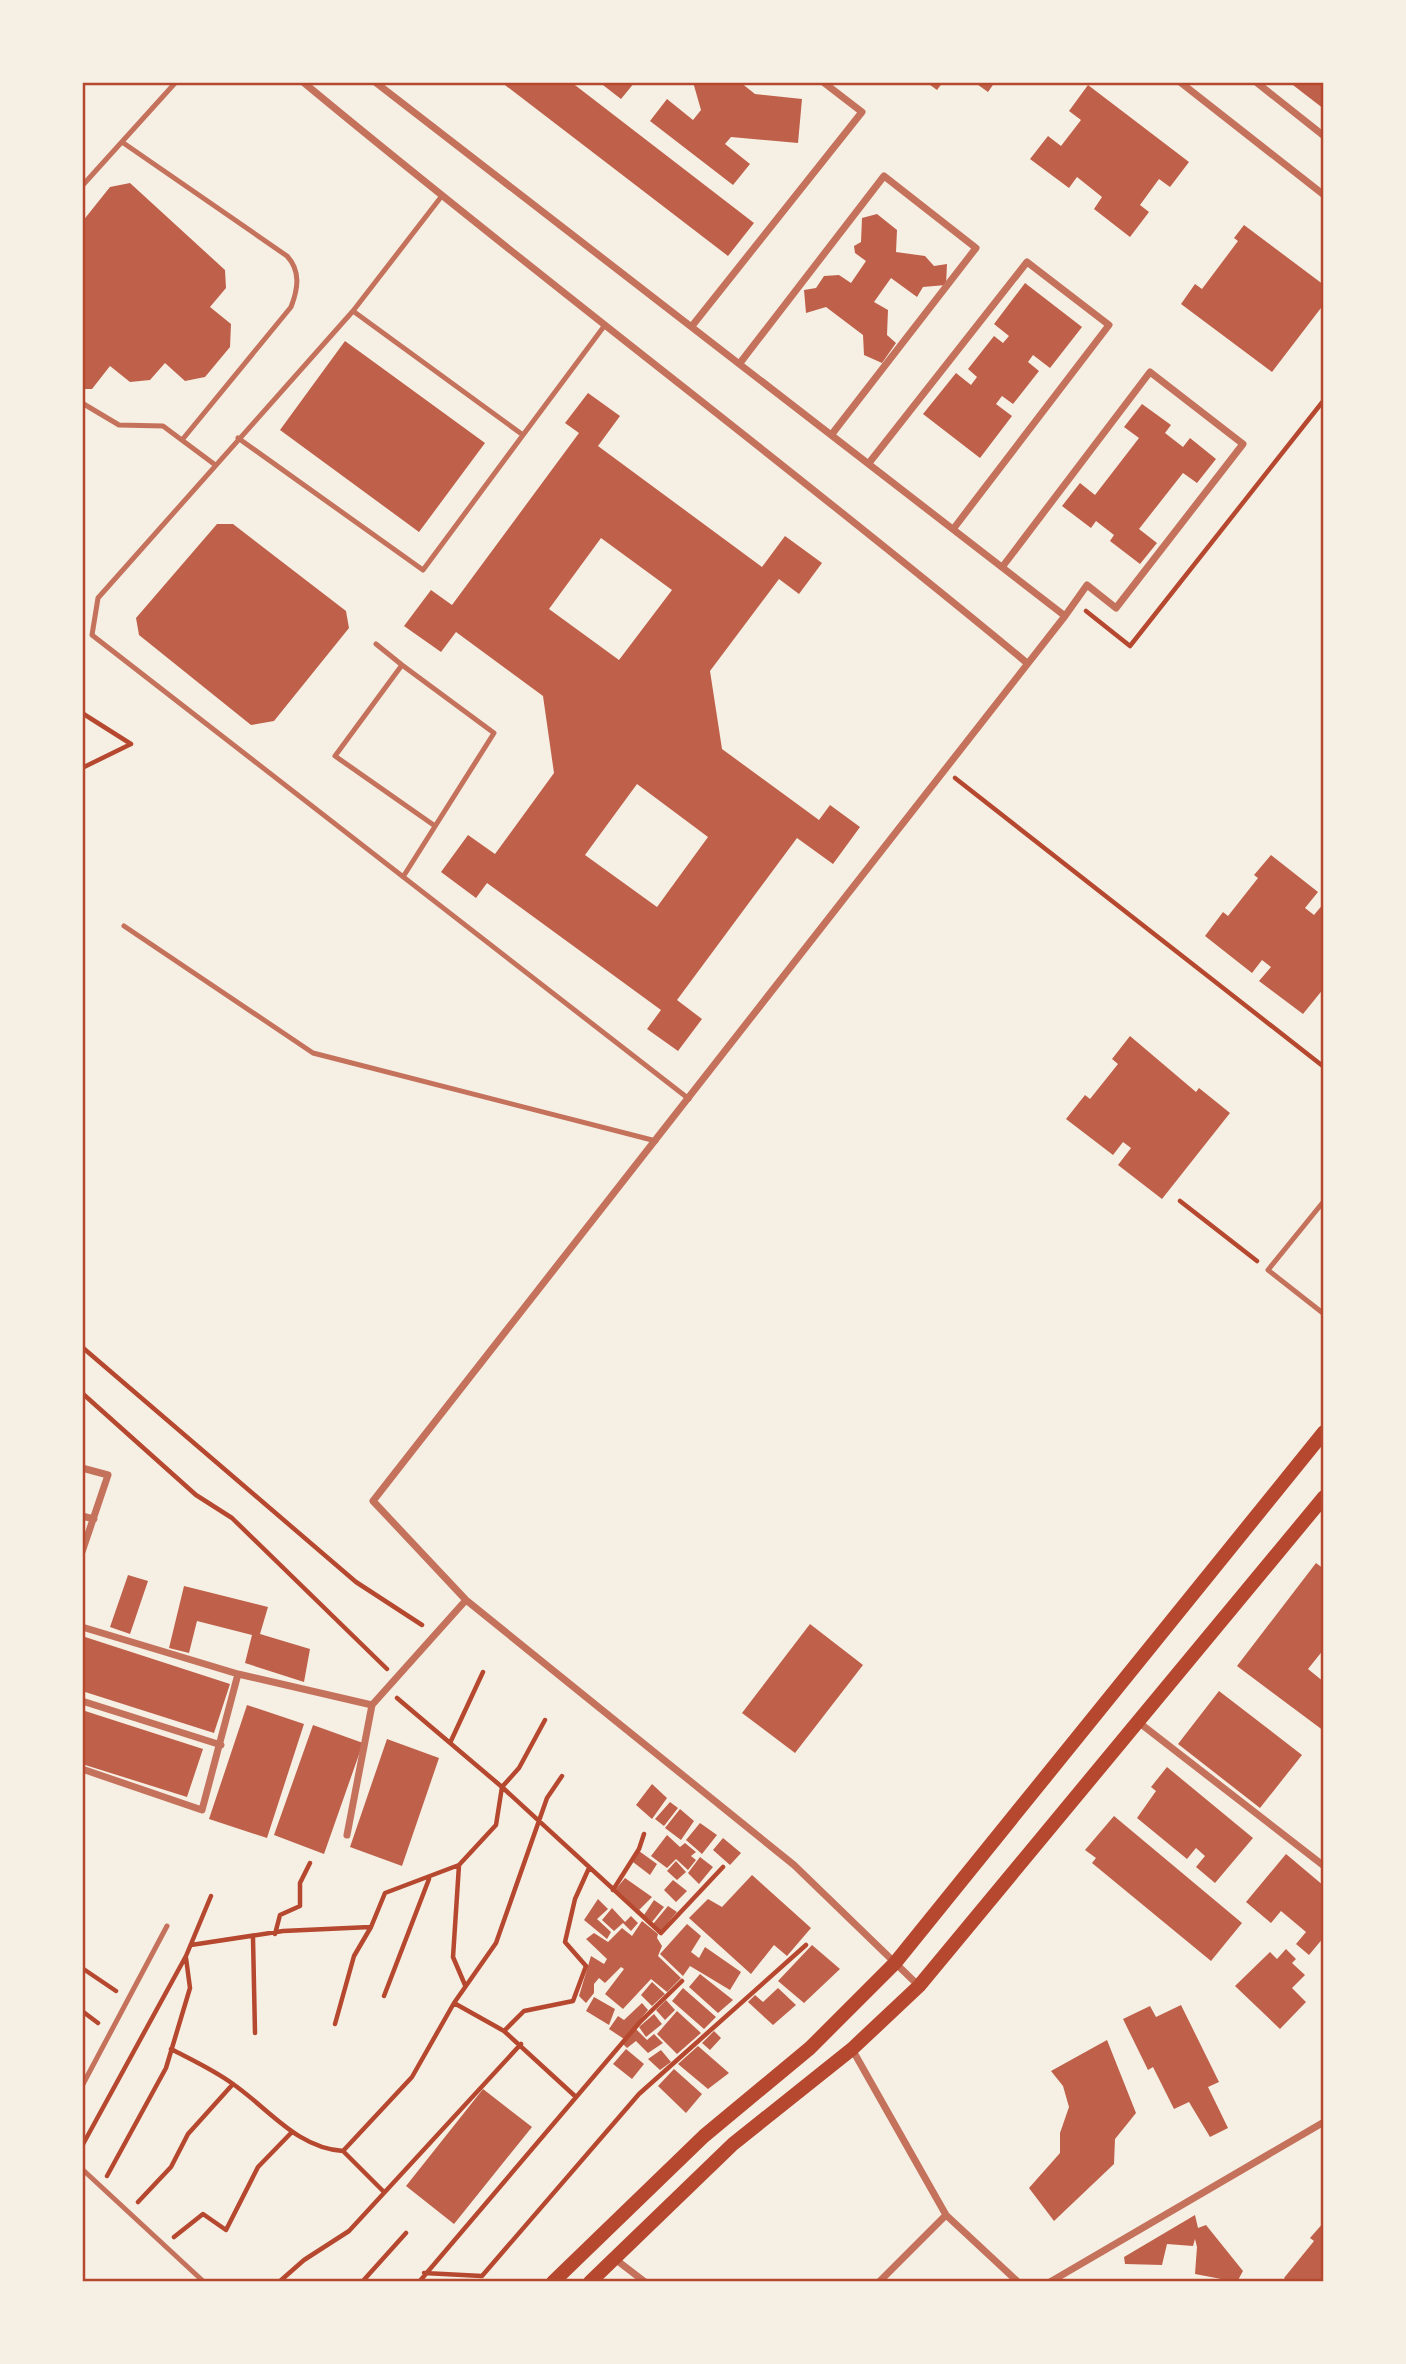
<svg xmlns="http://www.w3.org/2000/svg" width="1406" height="2364" font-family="'Crimson Pro',serif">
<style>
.building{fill:#bf614a;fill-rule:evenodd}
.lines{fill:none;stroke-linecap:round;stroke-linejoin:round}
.path{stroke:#b5482f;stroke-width:4.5}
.service{stroke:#c5725c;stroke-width:5}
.minor{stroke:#c5725c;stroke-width:7}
.secondary{stroke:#b5482f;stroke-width:14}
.neatline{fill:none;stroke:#b5482f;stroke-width:2.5}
</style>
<rect width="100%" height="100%" fill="#f6efe4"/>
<!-- building -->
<path class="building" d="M 501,82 L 571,82 L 754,223 L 728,256 Z
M 599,82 L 635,82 L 621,99 Z
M 693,82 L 740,82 L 755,94 L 802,99 L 798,143 L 731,137 L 725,144 L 750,164 L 733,185 L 650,121 L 667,99 L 693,120 L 701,110 Z
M 926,82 L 943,82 L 937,90 Z
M 974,82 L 995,82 L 988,92 Z
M 1289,82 L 1324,82 L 1324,109 Z
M 1088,85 L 1189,162 L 1170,187 L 1159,179 L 1140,205 L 1149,212 L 1130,237 L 1094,209 L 1102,197 L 1077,177 L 1069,188 L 1030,159 L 1048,136 L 1061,146 L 1081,120 L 1069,111 Z
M 130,183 L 225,270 L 226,288 L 210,307 L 231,324 L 230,347 L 205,377 L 185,381 L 165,363 L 150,380 L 130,382 L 110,366 L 92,389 L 82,389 L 82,222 L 110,187 Z
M 877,214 L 897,230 L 896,252 L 925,256 L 934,266 L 947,264 L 946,285 L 923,287 L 917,297 L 891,278 L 874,302 L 888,310 L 887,335 L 896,343 L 882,363 L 864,355 L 863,335 L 826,307 L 806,313 L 804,290 L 816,288 L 824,276 L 839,275 L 851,283 L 866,261 L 855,253 L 854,246 L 861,242 L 862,218 Z
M 1244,225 L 1324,285 L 1324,304 L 1272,372 L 1181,304 L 1195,284 L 1202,289 L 1238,241 L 1234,238 Z
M 1025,283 L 1082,327 L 1050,368 L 1033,355 L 1028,362 L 1039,371 L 1013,404 L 1002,396 L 996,404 L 1012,416 L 980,458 L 923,414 L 956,373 L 971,385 L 977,377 L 968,369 L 994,336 L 1003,343 L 1009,336 L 994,324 Z
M 345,341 L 485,443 L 419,532 L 280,430 Z
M 588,393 L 620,416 L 598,446 L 762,567 L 785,536 L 822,563 L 799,594 L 779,579 L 710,671 L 722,749 L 819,820 L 830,805 L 860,827 L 833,864 L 797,838 L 677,1000 L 702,1019 L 678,1051 L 647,1029 L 661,1010 L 487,883 L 476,898 L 441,872 L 468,835 L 495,854 L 554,773 L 543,696 L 456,632 L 441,652 L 404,626 L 431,590 L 452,605 L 579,433 L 565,423 ZM 601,538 L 672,590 L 619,660 L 549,609 ZM 637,784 L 708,837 L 657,907 L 585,855 Z
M 1142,404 L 1171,425 L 1165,433 L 1183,447 L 1190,438 L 1216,459 L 1197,483 L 1183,473 L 1139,529 L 1157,543 L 1140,564 L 1110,541 L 1114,535 L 1096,521 L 1091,528 L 1062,506 L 1080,483 L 1095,495 L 1139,438 L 1124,427 Z
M 217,524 L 233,524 L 346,611 L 349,628 L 274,721 L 251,725 L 139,635 L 136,618 Z
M 1271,855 L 1318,892 L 1305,908 L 1314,915 L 1324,903 L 1324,988 L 1303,1014 L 1259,981 L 1271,967 L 1262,960 L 1252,973 L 1205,936 L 1223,912 L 1228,916 L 1258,878 L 1254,875 Z
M 1130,1036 L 1196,1092 L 1199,1088 L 1230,1113 L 1162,1199 L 1118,1165 L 1131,1148 L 1123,1142 L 1113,1155 L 1066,1119 L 1085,1095 L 1090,1099 L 1118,1064 L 1112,1059 Z
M 1316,1563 L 1324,1569 L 1324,1649 L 1308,1669 L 1324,1682 L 1324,1731 L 1237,1666 Z
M 128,1575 L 148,1581 L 130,1634 L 110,1627 Z
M 184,1586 L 268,1607 L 260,1634 L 310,1649 L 304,1682 L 245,1663 L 252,1635 L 197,1621 L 189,1653 L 169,1648 Z
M 810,1624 L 863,1665 L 795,1753 L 742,1713 Z
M 82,1636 L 230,1684 L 214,1733 L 82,1691 Z
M 1219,1691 L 1302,1755 L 1260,1808 L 1178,1744 Z
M 247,1705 L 304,1724 L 267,1838 L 209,1819 Z
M 82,1710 L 203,1749 L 187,1797 L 82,1764 Z
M 313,1725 L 363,1743 L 324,1854 L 274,1835 Z
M 387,1739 L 439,1758 L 402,1866 L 350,1847 Z
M 1167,1767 L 1253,1838 L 1215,1883 L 1196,1867 L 1205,1856 L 1196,1848 L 1187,1859 L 1137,1818 L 1156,1791 L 1151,1787 Z
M 652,1784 L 667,1798 L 652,1819 L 636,1805 Z
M 670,1802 L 678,1808 L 664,1826 L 655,1819 Z
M 680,1809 L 694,1821 L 681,1840 L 665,1828 Z
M 1114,1816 L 1242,1923 L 1211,1961 L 1092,1863 L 1096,1858 L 1085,1850 Z
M 700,1823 L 717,1835 L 702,1854 L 686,1840 Z
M 667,1835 L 680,1847 L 685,1843 L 696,1852 L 691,1856 L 696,1860 L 688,1870 L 676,1859 L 667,1868 L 651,1856 Z
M 723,1838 L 741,1853 L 730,1865 L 713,1850 Z
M 639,1851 L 657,1864 L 650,1875 L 633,1862 Z
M 1286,1854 L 1324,1886 L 1324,1937 L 1309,1955 L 1296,1944 L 1306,1932 L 1281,1911 L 1271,1923 L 1246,1902 Z
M 700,1857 L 713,1867 L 699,1884 L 688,1873 Z
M 676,1861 L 686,1872 L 677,1880 L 667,1871 Z
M 752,1875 L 811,1928 L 787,1956 L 774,1945 L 751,1974 L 689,1918 L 708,1899 L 722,1907 Z
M 625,1878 L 652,1897 L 639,1910 L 616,1889 Z
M 673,1880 L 687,1891 L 676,1902 L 664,1890 Z
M 598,1899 L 608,1909 L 597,1919 L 611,1932 L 607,1939 L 584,1920 Z
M 654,1900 L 664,1907 L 652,1922 L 644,1915 Z
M 668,1906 L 677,1912 L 661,1931 L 653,1924 Z
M 612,1908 L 625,1922 L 631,1916 L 638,1923 L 631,1931 L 623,1923 L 614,1931 L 602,1920 Z
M 642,1921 L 658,1934 L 657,1938 L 662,1946 L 658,1956 L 681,1978 L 667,1992 L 651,1979 L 623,2009 L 605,1994 L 624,1969 L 621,1967 L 605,1983 L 599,1978 L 594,1984 L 594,1993 L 586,2003 L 579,1996 L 591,1956 L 604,1964 L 607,1959 L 586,1939 L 594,1933 L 608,1942 L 622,1928 L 632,1936 Z
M 687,1924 L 701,1936 L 691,1952 L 699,1958 L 705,1947 L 741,1972 L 730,1990 L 690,1966 L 683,1976 L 660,1954 Z
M 812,1945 L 840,1969 L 804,2003 L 778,1981 Z
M 1286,1949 L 1296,1959 L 1292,1963 L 1305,1975 L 1292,1988 L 1306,2002 L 1280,2029 L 1235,1986 L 1270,1952 L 1277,1959 Z
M 700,1974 L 733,2000 L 718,2013 L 689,1987 Z
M 652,1982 L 665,1994 L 652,2006 L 641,1995 Z
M 683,1988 L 716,2017 L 704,2029 L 672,2001 Z
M 778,1988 L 796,2005 L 773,2025 L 748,2002 L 755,1995 L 763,2002 Z
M 594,1997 L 615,2009 L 609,2025 L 586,2011 Z
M 666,2000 L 675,2010 L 665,2020 L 656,2010 Z
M 642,2003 L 648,2010 L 624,2039 L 609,2029 L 618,2016 L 624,2020 Z
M 1181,2005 L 1219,2082 L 1208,2087 L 1228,2128 L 1210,2137 L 1189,2102 L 1174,2109 L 1153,2067 L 1148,2070 L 1123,2019 L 1150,2006 L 1156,2017 Z
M 677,2011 L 701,2033 L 677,2054 L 657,2034 Z
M 654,2014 L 662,2024 L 646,2037 L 639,2027 Z
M 636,2029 L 647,2040 L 654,2034 L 663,2043 L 648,2053 L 636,2041 L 627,2048 L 623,2044 Z
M 714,2031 L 721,2038 L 710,2050 L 702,2043 Z
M 1107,2040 L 1136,2113 L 1115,2139 L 1114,2164 L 1054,2221 L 1029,2188 L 1060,2153 L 1060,2133 L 1069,2107 L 1063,2086 L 1051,2071 Z
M 698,2046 L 729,2073 L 708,2089 L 678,2064 Z
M 626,2049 L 644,2064 L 632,2079 L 613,2064 Z
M 661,2050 L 671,2062 L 660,2070 L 648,2059 Z
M 674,2069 L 702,2094 L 686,2113 L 658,2086 Z
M 483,2089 L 532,2127 L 454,2224 L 406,2186 Z
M 1195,2215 L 1198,2228 L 1206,2225 L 1243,2271 L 1237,2282 L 1195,2274 L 1197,2247 L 1195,2239 L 1193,2246 L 1167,2244 L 1162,2265 L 1125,2264 L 1124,2257 Z
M 1324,2222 L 1324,2282 L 1288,2282 L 1284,2278 L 1314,2241 L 1310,2238 Z"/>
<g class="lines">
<!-- path -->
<path class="path" d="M 82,102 L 82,105
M 1086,611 L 1130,646 L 1324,400
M 82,713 L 131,744
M 82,768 L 131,744
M 955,778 L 1324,1067
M 1180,1201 L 1257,1261
M 82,1347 L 356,1582 L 422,1625
M 82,1393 L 196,1495 L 232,1518 L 387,1669
M 397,1698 L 502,1787 L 661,1933 L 723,1867
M 450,1743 L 483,1672
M 459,1865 L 453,1957 L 465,1985
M 613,1890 L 639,1849 L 644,1834
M 275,1934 L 280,1915 L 300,1906 L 300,1883 L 310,1863
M 253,1938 L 255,2033
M 191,1945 L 283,1931 L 370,1927
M 82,1968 L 116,1991
M 384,1996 L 429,1879
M 454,2003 L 504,2031 L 576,2097
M 82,2011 L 98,2023
M 335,2024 L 354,1956 L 371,1927 L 385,1893 L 459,1865 L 496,1825 L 502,1787 L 519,1768 L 545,1720
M 504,2031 L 524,2011 L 573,2001 L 586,1966 L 565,1942 L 575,1899 L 589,1868
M 171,2049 C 192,2060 214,2070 233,2084 C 269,2109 297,2148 343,2151 L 383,2191
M 82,2146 L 186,1956 L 211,1896
M 343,2151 L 412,2077 L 454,2003 L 496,1943 L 547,1798 L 562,1776
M 107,2176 L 166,2068 L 190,1988 L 186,1958
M 138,2202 L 171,2167 L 188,2134 L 233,2084
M 174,2237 L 203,2214 L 226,2230 L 258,2167 L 292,2132
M 424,2273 L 482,2276 L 639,2094 L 806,1945
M 279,2282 L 304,2260 L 349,2231 L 521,2044
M 362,2282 L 406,2233
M 419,2282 L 640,2022 L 682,1981"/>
<!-- service -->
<path class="service" d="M 122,142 L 287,256 C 301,271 298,289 291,307 L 182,440
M 82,186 L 176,82
M 441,197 L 353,311 L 98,598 L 92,635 L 689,1099
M 82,403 L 119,425 L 163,426 L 214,464
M 523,435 L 605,325
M 238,438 L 423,570 L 523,435 L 353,311
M 376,644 L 402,665
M 403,877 L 494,733 L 402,665 L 335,756 L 435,826
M 124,926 L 313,1053 L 656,1141
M 1324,1201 L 1268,1270 L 1324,1314
M 82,2086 L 167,1926
M 82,2169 L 204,2282"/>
<!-- minor -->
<path class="minor" d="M 303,82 C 541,280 789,465 1027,663
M 375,82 L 1065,616 L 373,1501 L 466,1600 L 794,1865 L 919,1986
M 1180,82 L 1324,195
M 1256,82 L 1324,136
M 692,326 L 862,112 L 823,82
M 740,363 L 884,176 L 976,248 L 832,434
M 869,463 L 1027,262 L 1109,325 L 954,528
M 1003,566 L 1150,372 L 1243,444 L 1116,608 L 1087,585 L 1065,616
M 82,1468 L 108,1475 L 82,1552
M 82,1516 L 94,1519
M 82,1627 L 238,1674 L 372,1705 L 466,1600
M 82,1701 L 221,1745
M 1137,1721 L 1324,1866
M 82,1769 L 202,1810 L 238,1674
M 347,1835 L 372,1705
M 852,2049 L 946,2215 L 1018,2282
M 615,2259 L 645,2282
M 879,2282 L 946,2215
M 1050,2282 L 1324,2122"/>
<!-- secondary -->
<path class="secondary" d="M 553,2282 L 704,2136 L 810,2048 L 895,1963 L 1324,1432
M 590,2282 L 733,2144 L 852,2049 L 919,1986 L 1324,1497"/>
</g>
<!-- border -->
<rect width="1406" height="2364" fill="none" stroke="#f6efe4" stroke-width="168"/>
<rect x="84" y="84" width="1238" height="2196" class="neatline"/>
</svg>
